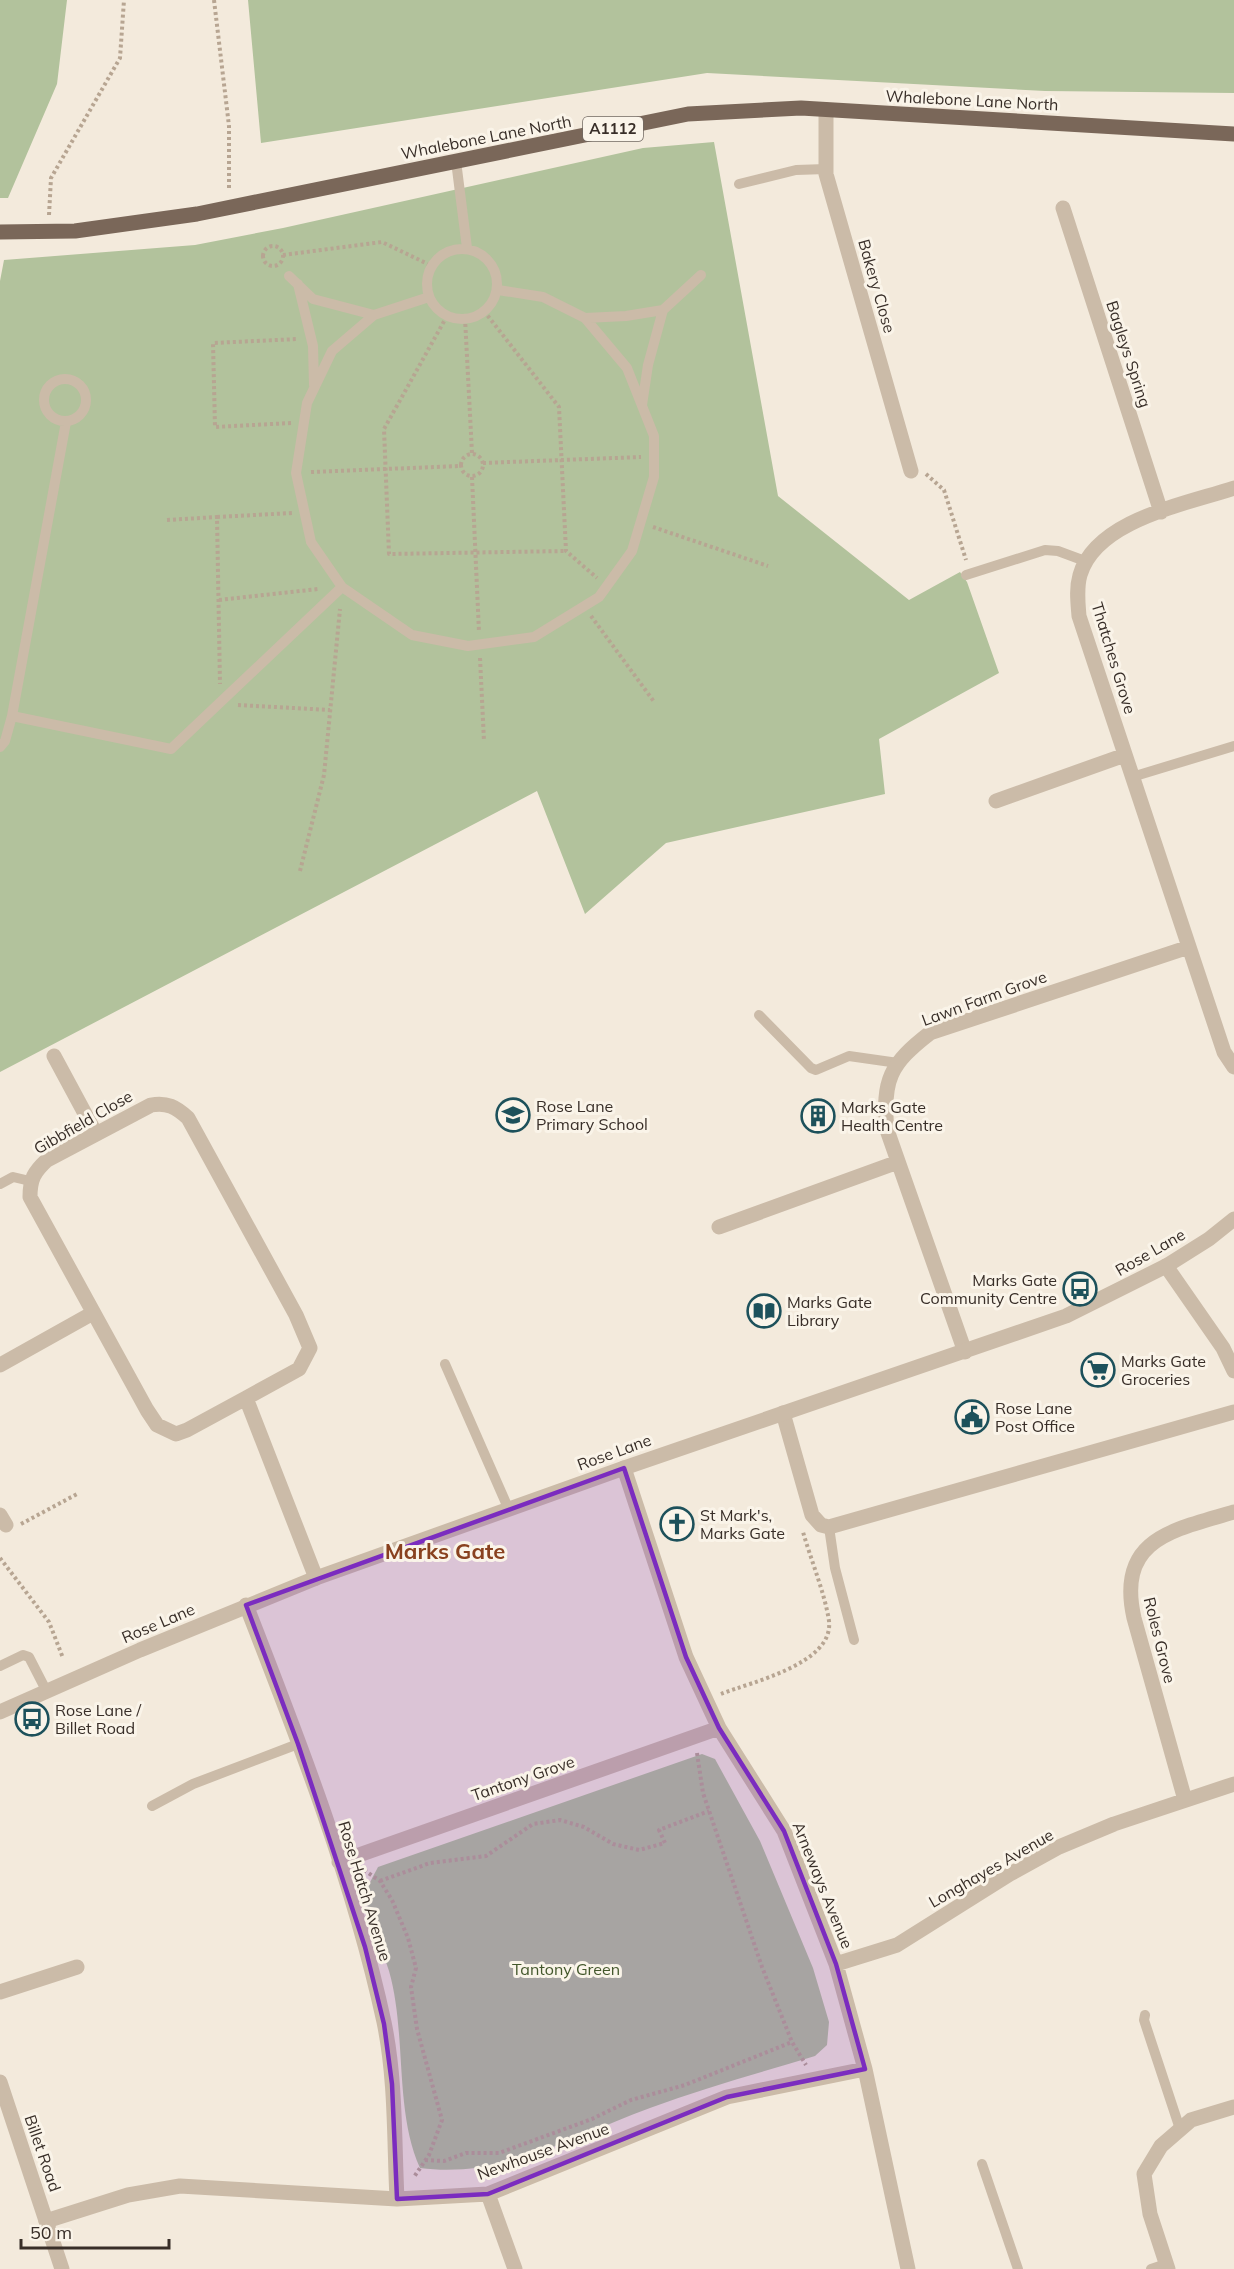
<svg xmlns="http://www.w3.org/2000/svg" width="1234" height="2269" font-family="Mulish,sans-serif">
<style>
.green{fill:#b2c29c}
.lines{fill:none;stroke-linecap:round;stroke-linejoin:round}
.path{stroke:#b7a592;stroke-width:4;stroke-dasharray:3 3;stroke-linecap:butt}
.service{stroke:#cbbba8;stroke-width:10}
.minor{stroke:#cbbba8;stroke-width:15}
.tertiary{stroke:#cbbba8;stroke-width:15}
.primary{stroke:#7a6759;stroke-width:15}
.marked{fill:#7b2cbf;fill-opacity:0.2;stroke:#7b2cbf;stroke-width:4.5;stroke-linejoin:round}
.labels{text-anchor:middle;stroke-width:6;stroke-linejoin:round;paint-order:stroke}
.shield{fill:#faf4e9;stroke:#726962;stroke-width:1.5}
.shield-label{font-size:15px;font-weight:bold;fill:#382e28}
.street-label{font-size:16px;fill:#382e28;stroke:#faf4e9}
.poi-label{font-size:16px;fill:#382e28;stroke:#faf4e9;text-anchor:start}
.park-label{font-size:16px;fill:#43572b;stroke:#faf4e9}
.district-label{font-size:22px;font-weight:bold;fill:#89411f;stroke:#faf4e9}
</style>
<rect width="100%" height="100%" fill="#f3eadc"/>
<!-- green -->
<path class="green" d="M 0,0 L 67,0 L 57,84 L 8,198 L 0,198 Z
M 248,0 L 1234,0 L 1234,93 L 1045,91 L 707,73 L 261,143 Z
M 714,142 L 778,496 L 909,600 L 960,572 L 967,582 L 999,673 L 879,739 L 885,794 L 666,843 L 585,914 L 537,791 L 0,1072 L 0,281 L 4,260 L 195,245 L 283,228 L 643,148 Z
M 702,1754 L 715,1759 L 760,1841 L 813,1968 L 829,2022 L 827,2045 L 815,2056 C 759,2073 704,2088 650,2108 C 574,2136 503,2179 420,2168 C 394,2110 407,2034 389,1971 C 384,1954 366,1911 366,1896 C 366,1888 374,1875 378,1867 Z"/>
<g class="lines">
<!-- path -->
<path class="path" d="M 214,0 L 229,126 L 229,190
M 49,215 L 51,178 L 120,58 L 124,0
M263 256a10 10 0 1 1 20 0a10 10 0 1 1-20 0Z
M 283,255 L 382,242 L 432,266
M 484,311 L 559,407 L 566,551 L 597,578
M 447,316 L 384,429 L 389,554 L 566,551
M 465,318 L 472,453
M 291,423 L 215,427 L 213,343 L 298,339
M461 465a11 11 0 1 1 22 0a11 11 0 1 1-22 0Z
M 483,463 L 641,457
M 311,472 L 460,466
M 926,474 L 944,490 L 966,560
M 472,477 L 479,632
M 217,517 L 292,513
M 167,520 L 217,517 L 220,684
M 653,527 L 768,566
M 219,600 L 318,589
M 591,616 L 655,703
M 480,658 L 484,741
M 238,705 L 330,710
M 300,871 L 324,775 L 340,609
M 21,1524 L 79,1493
M 0,1558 L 49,1622 L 63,1658
M 721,1694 C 751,1682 834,1664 829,1621 C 825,1594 811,1560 803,1532
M 697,1753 L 703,1793 L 762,1967 L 792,2042 L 806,2065
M 364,1870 L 380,1881 L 392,1900 L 408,1938 L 416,1968 L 411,1987 L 417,2029 L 442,2120 L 429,2155 L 414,2177
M 380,1881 L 430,1863 L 486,1856 L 533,1824 L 560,1820 L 584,1827 L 613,1844 L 639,1850 L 665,1843 L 659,1830 L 709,1811
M 425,2160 L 444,2161 L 466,2153 L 499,2153 L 592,2119 L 631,2100 L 685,2085 L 792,2042"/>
<!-- service -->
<path class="service" d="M 456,161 L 467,248
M 739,184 L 796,170 L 826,169
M427 284a35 35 0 1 1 70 0a35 35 0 1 1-70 0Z
M 289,276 L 313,299 L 374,315
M 298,284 L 313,346 L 314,385
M 429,297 L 374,315 L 332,351 L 307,403 L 296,473 L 311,542 L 342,587 L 412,635 L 468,646 L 534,637 L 599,597 L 632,551 L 654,477 L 654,436 L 627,368 L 585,318 L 543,297 L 498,290
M 585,318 L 626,316 L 663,310
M44 400a21 21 0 1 1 42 0a21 21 0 1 1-42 0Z
M 642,405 L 648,365 L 663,310 L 701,275
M 66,422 L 12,716 L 171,749 L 342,587
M 966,575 L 1045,550 L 1058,551 L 1085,561
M 0,747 L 5,741 L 12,716
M 1132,777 L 1234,746
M 759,1015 L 811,1068 L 816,1070 L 849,1056 L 898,1063
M 0,1184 L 13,1177 L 30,1181
M 445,1364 L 509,1510
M 829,1527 L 835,1568 L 854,1640
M 0,1666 L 23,1655 L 29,1657 L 47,1692
M 152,1806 L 193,1784 L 298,1744
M 1145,2015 L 1144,2020 L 1180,2129
M 982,2164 L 1018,2269
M 1151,2269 L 1166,2264"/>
<!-- minor -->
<path class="minor" d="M 826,110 L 826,174 L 911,471
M 1063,208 L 1161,512
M 1234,488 C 1186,504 1096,520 1080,575 C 1076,589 1078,603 1079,616 L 1224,1052 L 1234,1067
M 996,801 L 1125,755
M 54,1056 L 96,1134
M 719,1227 L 898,1162
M 1166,1266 L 1223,1348 L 1234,1371
M 965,1352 L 887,1130 C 882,1080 890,1064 930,1033 L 1189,947
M 0,1365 L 93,1313
M 246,1398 L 299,1369 L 310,1348 L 296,1315 L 188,1118 C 176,1107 167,1102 151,1105 L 47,1160 C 34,1172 30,1179 30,1197 L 147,1410 L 157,1425 L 176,1434 L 187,1430 L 246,1398 L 316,1578
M 783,1413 L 812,1515 L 821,1525 L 829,1527 L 1234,1412
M 624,1468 L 686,1657 L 719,1728 L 784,1831 L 836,1964 L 865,2069 L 908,2269
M 0,1515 L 6,1525
M 246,1605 C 299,1741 353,1879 384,2022 C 396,2080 394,2140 397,2199
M 1185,1800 L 1134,1618 C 1116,1538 1174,1530 1234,1512
M 339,1862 L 719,1728
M 836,1964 L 897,1945 L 1010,1874 L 1059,1847 L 1114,1824 L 1234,1784
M 0,1992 L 77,1967
M 488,2194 L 515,2269
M 46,2221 L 128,2195 L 180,2186 L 397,2199 L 488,2194 L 727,2097 L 865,2069
M 1168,2269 L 1150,2214 L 1144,2174 L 1161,2146 L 1191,2120 L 1234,2107"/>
<!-- tertiary -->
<path class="tertiary" d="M 0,1712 L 140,1650 L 316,1578 L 624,1468 L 1066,1316 L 1166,1266 L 1209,1239 L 1234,1219
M 0,2082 L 62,2269"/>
<!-- primary -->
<path class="primary" d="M 0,232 L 75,231 L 197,214 L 688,114 L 801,108 L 1234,134"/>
</g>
<!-- marked area -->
<path class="marked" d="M 624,1468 L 686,1657 L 719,1728 L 784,1831 L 836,1964 L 865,2069 L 727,2097 L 488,2194 L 397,2199 L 392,2084 L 384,2024 L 365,1947 L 298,1744 L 246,1605 Z"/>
<!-- icons -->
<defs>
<symbol id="school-ring" viewBox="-11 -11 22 22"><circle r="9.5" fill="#faf4e9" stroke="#1d515b" stroke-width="1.5"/><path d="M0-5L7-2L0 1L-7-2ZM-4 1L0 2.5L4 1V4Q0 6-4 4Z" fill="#1d515b"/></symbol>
<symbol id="building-ring" viewBox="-11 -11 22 22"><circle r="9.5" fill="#faf4e9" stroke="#1d515b" stroke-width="1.5"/><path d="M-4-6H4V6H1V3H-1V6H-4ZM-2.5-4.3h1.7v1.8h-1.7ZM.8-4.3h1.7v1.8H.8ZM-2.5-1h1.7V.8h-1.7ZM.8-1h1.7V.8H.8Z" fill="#1d515b"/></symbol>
<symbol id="bus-ring" viewBox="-11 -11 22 22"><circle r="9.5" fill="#faf4e9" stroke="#1d515b" stroke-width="1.5"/><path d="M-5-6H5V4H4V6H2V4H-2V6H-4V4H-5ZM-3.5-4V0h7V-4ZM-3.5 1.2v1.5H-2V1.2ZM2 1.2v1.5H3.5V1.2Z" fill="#1d515b"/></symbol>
<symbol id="library-ring" viewBox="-11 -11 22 22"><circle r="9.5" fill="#faf4e9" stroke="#1d515b" stroke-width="1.5"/><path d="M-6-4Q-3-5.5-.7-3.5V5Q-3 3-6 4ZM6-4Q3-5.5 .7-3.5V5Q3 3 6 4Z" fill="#1d515b"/></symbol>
<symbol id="supermarket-ring" viewBox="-11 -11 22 22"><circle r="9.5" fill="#faf4e9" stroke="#1d515b" stroke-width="1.5"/><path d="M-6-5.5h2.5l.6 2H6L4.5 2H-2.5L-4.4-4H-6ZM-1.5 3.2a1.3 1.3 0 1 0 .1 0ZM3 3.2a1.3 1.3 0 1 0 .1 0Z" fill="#1d515b"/></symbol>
<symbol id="civic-ring" viewBox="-11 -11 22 22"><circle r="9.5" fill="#faf4e9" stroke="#1d515b" stroke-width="1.5"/><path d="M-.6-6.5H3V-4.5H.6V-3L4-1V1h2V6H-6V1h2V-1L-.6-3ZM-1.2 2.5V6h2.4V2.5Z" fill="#1d515b"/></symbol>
<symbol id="church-ring" viewBox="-11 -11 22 22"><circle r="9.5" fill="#faf4e9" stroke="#1d515b" stroke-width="1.5"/><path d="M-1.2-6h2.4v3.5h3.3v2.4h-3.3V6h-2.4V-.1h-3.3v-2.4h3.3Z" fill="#1d515b"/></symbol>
</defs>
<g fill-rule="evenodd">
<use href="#school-ring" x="494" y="1096" width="38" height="38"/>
<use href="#building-ring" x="799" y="1097" width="38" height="38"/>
<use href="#bus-ring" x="1061" y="1270" width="38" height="38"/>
<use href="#library-ring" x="745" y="1292" width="38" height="38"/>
<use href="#supermarket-ring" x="1079" y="1351" width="38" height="38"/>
<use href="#civic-ring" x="953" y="1398" width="38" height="38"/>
<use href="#church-ring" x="658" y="1505" width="38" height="38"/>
<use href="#bus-ring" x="13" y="1700" width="38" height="38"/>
</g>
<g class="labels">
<!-- shield labels -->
<rect class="shield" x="583" y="117" width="60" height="24" rx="4.5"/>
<g class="shield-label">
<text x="613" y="134">A1112</text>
</g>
<!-- street labels -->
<g class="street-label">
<text transform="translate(972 100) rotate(3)" y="6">Whalebone Lane North</text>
<text transform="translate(486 137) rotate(-11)" y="6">Whalebone Lane North</text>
<text transform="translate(877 286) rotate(74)" y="6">Bakery Close</text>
<text transform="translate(1129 354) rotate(72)" y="6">Bagleys Spring</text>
<text transform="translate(1114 658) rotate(73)" y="6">Thatches Grove</text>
<text transform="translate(984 998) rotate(-20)" y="6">Lawn Farm Grove</text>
<text transform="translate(83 1122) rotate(-30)" y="6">Gibbfield Close</text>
<text transform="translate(1150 1252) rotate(-30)" y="6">Rose Lane</text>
<text transform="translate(614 1452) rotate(-20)" y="6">Rose Lane</text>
<text transform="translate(158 1623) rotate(-23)" y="6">Rose Lane</text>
<text transform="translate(1160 1640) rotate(76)" y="6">Roles Grove</text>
<text transform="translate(523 1778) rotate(-19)" y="6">Tantony Grove</text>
<text transform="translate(991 1868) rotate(-30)" y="6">Longhayes Avenue</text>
<text transform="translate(823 1885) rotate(68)" y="6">Arneways Avenue</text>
<text transform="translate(365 1891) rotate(73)" y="6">Rose Hatch Avenue</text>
<text transform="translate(543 2151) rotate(-20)" y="6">Newhouse Avenue</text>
<text transform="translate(43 2153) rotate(71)" y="6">Billet Road</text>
</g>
<!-- poi labels -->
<g class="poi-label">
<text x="536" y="1112">Rose Lane<tspan x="536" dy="18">Primary School</tspan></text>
<text x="841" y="1113">Marks Gate<tspan x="841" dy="18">Health Centre</tspan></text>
<text x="1057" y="1286" text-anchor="end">Marks Gate<tspan x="1057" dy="18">Community Centre</tspan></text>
<text x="787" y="1308">Marks Gate<tspan x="787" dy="18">Library</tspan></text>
<text x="1121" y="1367">Marks Gate<tspan x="1121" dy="18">Groceries</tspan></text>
<text x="995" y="1414">Rose Lane<tspan x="995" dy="18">Post Office</tspan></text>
<text x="700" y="1521">St Mark's,<tspan x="700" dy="18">Marks Gate</tspan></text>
<text x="55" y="1716">Rose Lane /<tspan x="55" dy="18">Billet Road</tspan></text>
</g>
<!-- park labels -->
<g class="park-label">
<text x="566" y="1975">Tantony Green</text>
</g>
<!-- district labels -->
<g class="district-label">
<text x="445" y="1559">Marks Gate</text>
</g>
</g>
<!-- scale -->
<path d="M21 2239v9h148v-9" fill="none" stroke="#382e28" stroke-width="3"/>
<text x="30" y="2239" font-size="18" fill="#382e28" stroke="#faf4e9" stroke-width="4.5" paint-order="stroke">50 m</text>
</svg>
